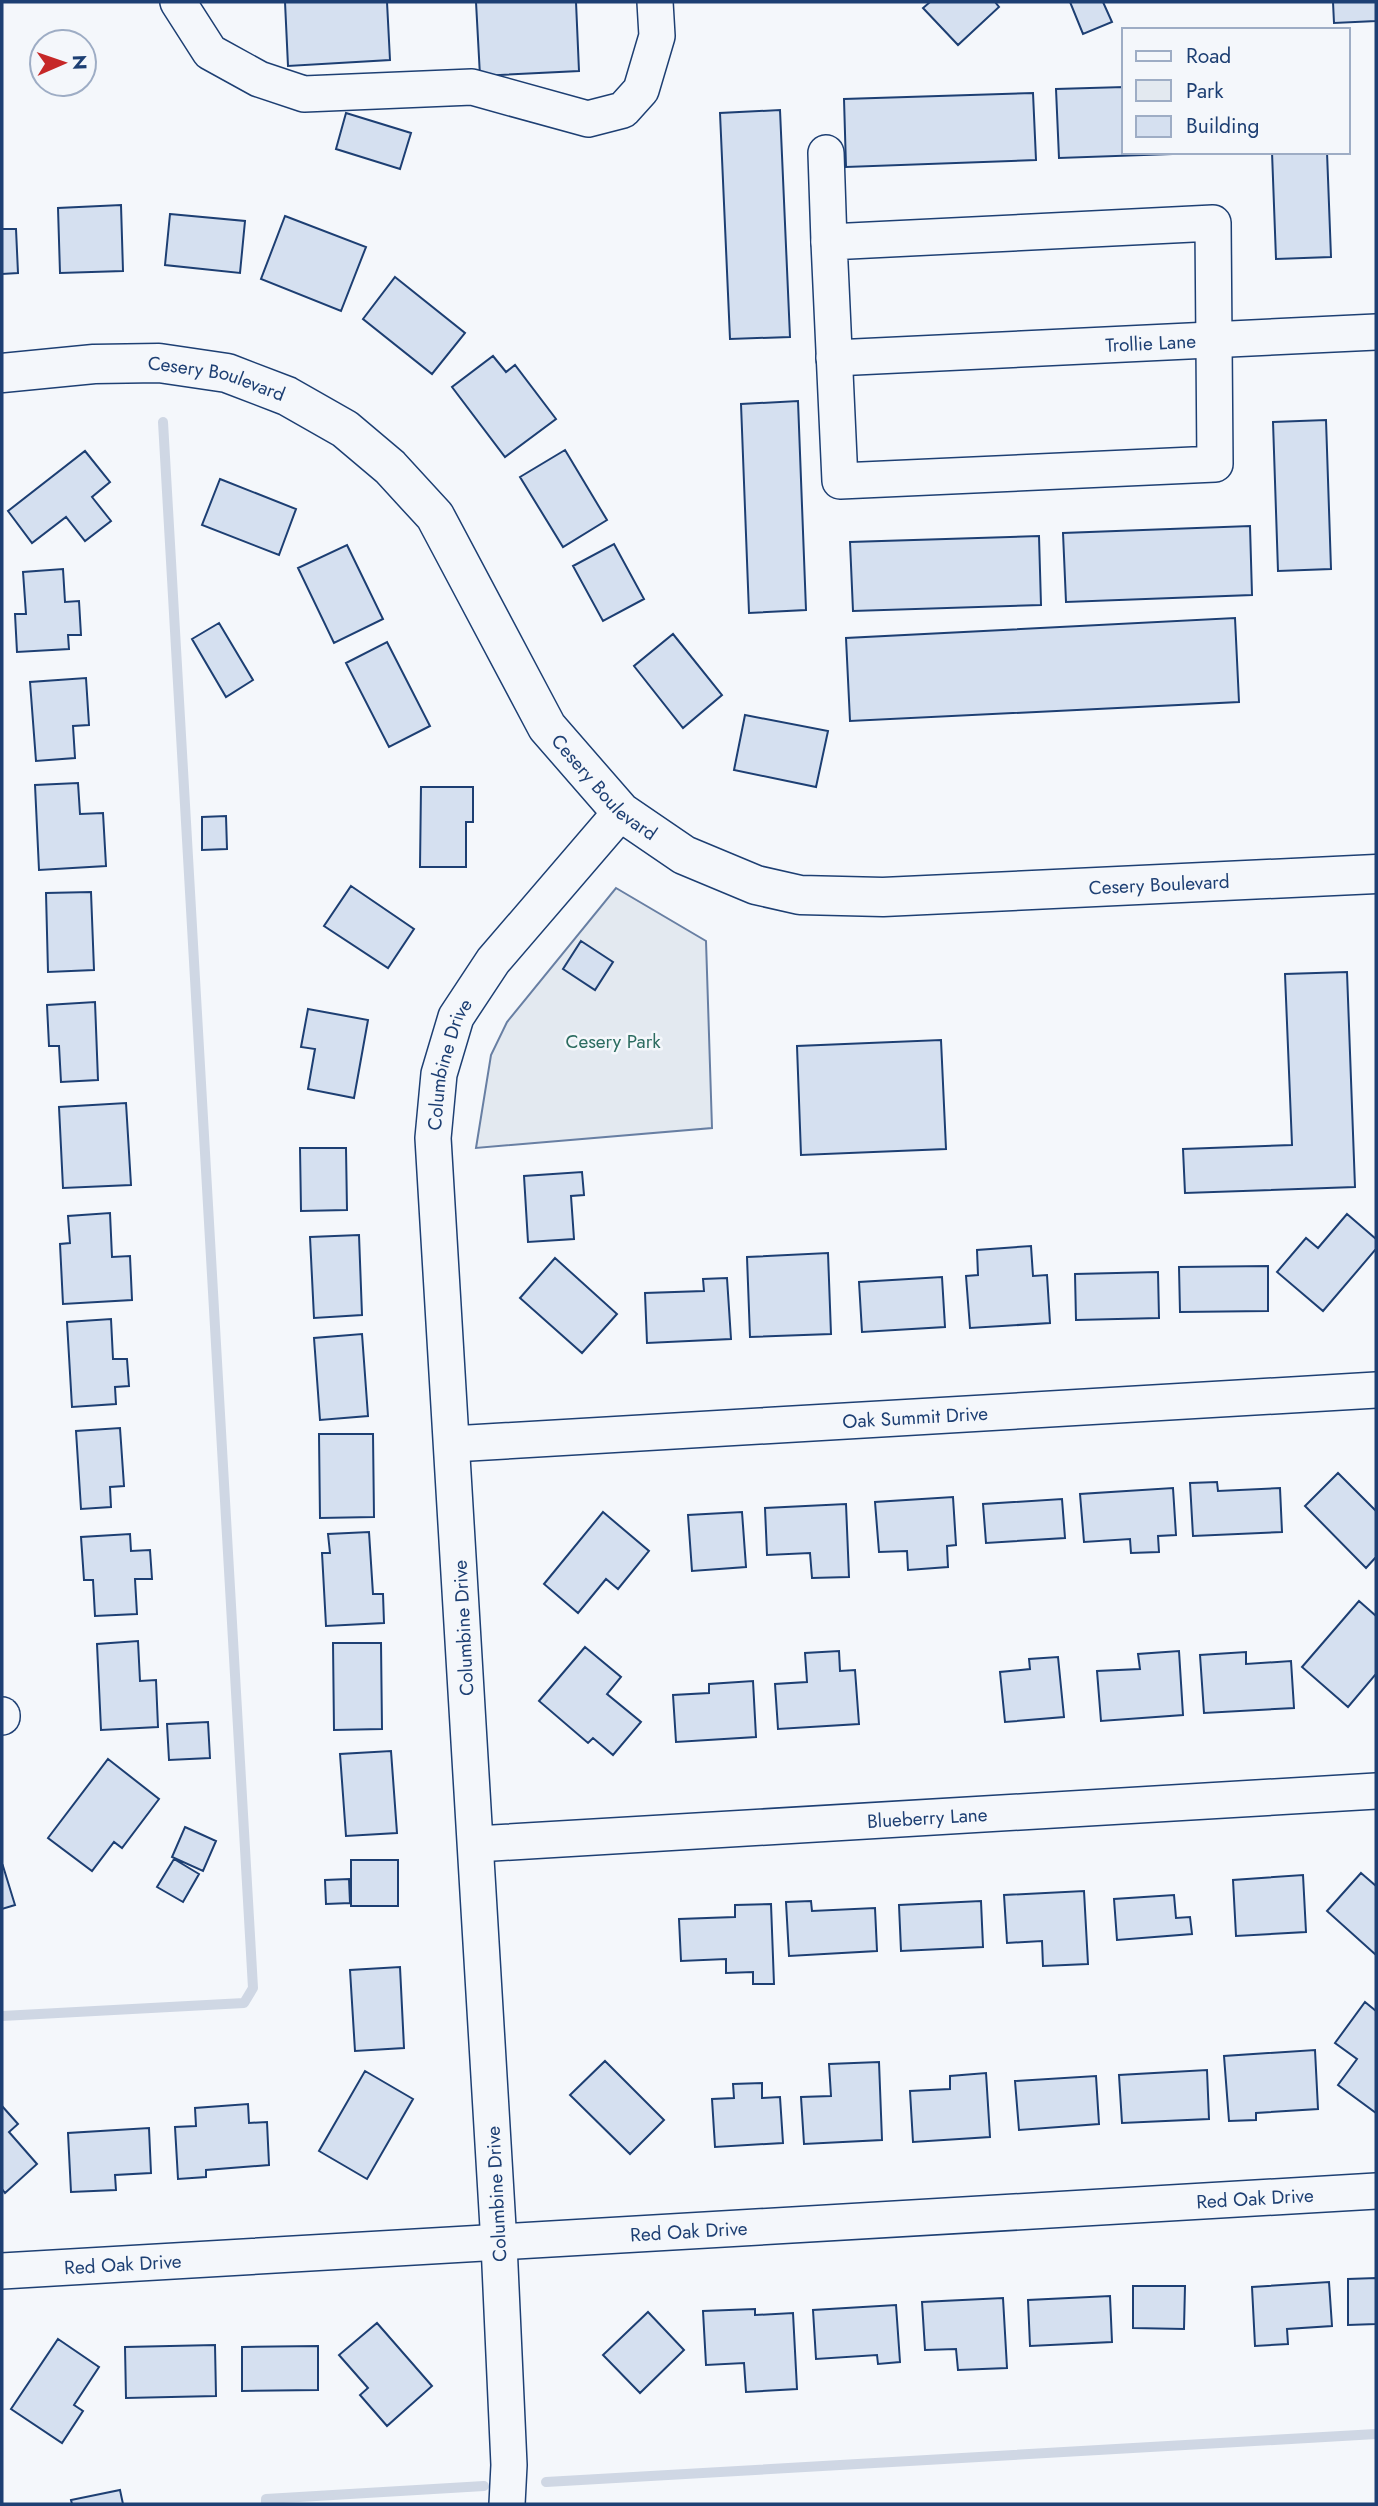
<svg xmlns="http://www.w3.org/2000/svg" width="1378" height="2506" font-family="Jost,sans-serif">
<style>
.green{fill:#e3e9f0;stroke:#687fa3;stroke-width:2}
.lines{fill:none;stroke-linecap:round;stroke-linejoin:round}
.stream{stroke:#cfd7e4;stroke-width:10}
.building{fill:#d5e0f0;stroke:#1d3f73;stroke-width:2}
.minor-casing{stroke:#1d3f73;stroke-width:38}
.major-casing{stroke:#1d3f73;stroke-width:41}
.minor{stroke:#f4f7fb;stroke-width:35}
.major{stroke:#f4f7fb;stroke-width:38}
.labels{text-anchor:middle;stroke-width:5;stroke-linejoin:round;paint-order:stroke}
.street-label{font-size:19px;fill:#1d3f73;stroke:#f4f7fb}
.park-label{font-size:19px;fill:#2c6c60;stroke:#f4f7fb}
</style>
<rect width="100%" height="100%" fill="#f4f7fb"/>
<!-- green -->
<path class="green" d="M 616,888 L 706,941 L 712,1128 L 476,1148 L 491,1055 L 507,1022 Z"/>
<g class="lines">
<!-- stream -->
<path class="stream" d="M 2,2016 L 244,2003 L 253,1988 L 163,422
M 546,2482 L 1376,2434
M 266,2504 L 266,2499 L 484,2486"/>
</g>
<!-- building -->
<path class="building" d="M 285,2 L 387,2 L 390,60 L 288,66 Z
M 476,2 L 576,2 L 579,71 L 480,76 Z
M 930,2 L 995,2 L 999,7 L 958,45 L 923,8 Z
M 1070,2 L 1103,2 L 1112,22 L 1083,34 Z
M 1333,2 L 1376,2 L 1376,21 L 1334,23 Z
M 1124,87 L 1124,152 L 1230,152 L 1059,158 L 1056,89 Z
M 1033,93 L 1036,160 L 846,167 L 844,99 Z
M 780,110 L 790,337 L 730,339 L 720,113 Z
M 346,113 L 411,133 L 400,169 L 336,149 Z
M 1272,152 L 1327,152 L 1331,257 L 1276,259 Z
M 121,205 L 123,271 L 60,273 L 58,208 Z
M 170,214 L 245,221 L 240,273 L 165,265 Z
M 285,216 L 366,247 L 341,311 L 261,279 Z
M 2,229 L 16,229 L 18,273 L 2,274 Z
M 395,277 L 465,333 L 432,374 L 363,319 Z
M 493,356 L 506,372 L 515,365 L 556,419 L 505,457 L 452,387 Z
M 798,401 L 806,610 L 749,613 L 741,404 Z
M 1326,420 L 1331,569 L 1278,571 L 1273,422 Z
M 565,450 L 607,520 L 563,547 L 520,477 Z
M 85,451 L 110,482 L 92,497 L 111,521 L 85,541 L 66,517 L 32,543 L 8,511 Z
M 220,479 L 296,509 L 279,555 L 202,525 Z
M 1250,526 L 1252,595 L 1066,602 L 1063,533 Z
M 1039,536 L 1041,605 L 853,611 L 850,542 Z
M 614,544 L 644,599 L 603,621 L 573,566 Z
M 347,545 L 383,619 L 334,643 L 298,568 Z
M 63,569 L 65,602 L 79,601 L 81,635 L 68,635 L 69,649 L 17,652 L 15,614 L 26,614 L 23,572 Z
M 1235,618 L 1239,702 L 850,721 L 846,638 Z
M 219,623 L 253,680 L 226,697 L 192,639 Z
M 673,634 L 722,695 L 683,728 L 634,666 Z
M 387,642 L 430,726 L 389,747 L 346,663 Z
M 86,678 L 89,725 L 73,726 L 75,758 L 36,761 L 30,682 Z
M 745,715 L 828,731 L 816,787 L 734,770 Z
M 78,783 L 80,814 L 103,813 L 106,866 L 39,870 L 35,785 Z
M 421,787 L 473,787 L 473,822 L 466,822 L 466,867 L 420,867 Z
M 226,816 L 227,849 L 202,850 L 202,817 Z
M 351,886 L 414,929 L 388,968 L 324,926 Z
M 91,892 L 94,970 L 48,972 L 46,893 Z
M 581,941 L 613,962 L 595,990 L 563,969 Z
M 1347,972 L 1355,1187 L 1185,1193 L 1183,1149 L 1292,1145 L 1285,974 Z
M 95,1002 L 98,1080 L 61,1082 L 59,1046 L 49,1046 L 47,1005 Z
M 308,1009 L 368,1020 L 354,1098 L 308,1089 L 315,1049 L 301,1047 Z
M 941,1040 L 946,1149 L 801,1155 L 797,1046 Z
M 126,1103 L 131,1185 L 63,1188 L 59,1107 Z
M 300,1148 L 346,1148 L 347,1210 L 301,1211 Z
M 582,1172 L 584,1195 L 571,1196 L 574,1239 L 528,1242 L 524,1176 Z
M 110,1213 L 112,1257 L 130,1256 L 132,1300 L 63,1304 L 60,1244 L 70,1243 L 68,1216 Z
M 1347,1214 L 1376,1239 L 1376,1249 L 1323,1311 L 1277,1272 L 1306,1238 L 1318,1248 Z
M 359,1235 L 362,1315 L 314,1318 L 310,1237 Z
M 1031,1246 L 1033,1276 L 1047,1275 L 1050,1323 L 970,1328 L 966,1276 L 978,1275 L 977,1250 Z
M 828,1253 L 831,1334 L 750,1337 L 747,1257 Z
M 555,1258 L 617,1314 L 582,1353 L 520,1298 Z
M 1268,1266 L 1268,1311 L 1180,1312 L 1179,1267 Z
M 1158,1272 L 1159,1318 L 1076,1320 L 1075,1274 Z
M 942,1277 L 945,1327 L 862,1332 L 859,1282 Z
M 727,1278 L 731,1339 L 647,1343 L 645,1293 L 704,1291 L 703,1279 Z
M 111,1319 L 113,1359 L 127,1359 L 129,1386 L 115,1387 L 116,1404 L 72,1407 L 67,1322 Z
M 362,1334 L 368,1416 L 320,1420 L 314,1338 Z
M 120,1428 L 124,1486 L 110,1487 L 111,1507 L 81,1509 L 76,1431 Z
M 319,1434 L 373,1434 L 374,1517 L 320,1518 Z
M 1338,1473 L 1376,1511 L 1376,1557 L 1366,1568 L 1305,1506 Z
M 1217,1482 L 1218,1491 L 1280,1488 L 1282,1532 L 1193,1536 L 1190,1483 Z
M 1173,1488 L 1176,1535 L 1158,1536 L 1159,1552 L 1131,1553 L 1130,1539 L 1084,1542 L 1080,1494 Z
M 953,1497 L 956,1545 L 947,1546 L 948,1567 L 908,1570 L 907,1551 L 879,1552 L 875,1502 Z
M 1062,1499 L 1065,1538 L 986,1543 L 983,1504 Z
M 846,1504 L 849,1577 L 812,1578 L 810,1553 L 767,1555 L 765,1508 Z
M 603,1512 L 649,1551 L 618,1589 L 606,1579 L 578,1613 L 544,1584 Z
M 742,1512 L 746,1567 L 692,1571 L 688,1515 Z
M 369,1532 L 373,1594 L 383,1594 L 384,1623 L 326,1626 L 322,1553 L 330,1553 L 328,1534 Z
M 130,1534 L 131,1551 L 150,1550 L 152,1579 L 135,1579 L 137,1614 L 95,1616 L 93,1580 L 84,1580 L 81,1537 Z
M 1359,1601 L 1376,1616 L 1376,1674 L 1348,1707 L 1302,1667 Z
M 138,1641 L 140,1681 L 156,1680 L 158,1727 L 101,1730 L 97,1644 Z
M 333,1643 L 381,1643 L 382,1729 L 334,1730 Z
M 585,1647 L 621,1677 L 607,1694 L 641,1722 L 613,1755 L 593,1738 L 588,1743 L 539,1701 Z
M 839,1651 L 840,1671 L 855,1670 L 859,1724 L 778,1729 L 775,1684 L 807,1682 L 805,1653 Z
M 1179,1651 L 1183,1715 L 1101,1721 L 1097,1671 L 1140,1669 L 1138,1654 Z
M 1246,1652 L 1246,1664 L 1291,1661 L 1294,1708 L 1204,1713 L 1200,1655 Z
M 1058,1657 L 1064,1717 L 1005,1722 L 1000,1672 L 1030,1669 L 1029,1659 Z
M 753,1681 L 756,1737 L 676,1742 L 673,1695 L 709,1693 L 709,1684 Z
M 208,1722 L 210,1758 L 169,1760 L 167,1724 Z
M 391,1751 L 397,1833 L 346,1836 L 340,1754 Z
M 108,1759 L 159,1799 L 122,1848 L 114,1842 L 92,1871 L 48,1838 Z
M 185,1827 L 216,1841 L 203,1871 L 172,1857 Z
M 174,1859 L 199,1874 L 183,1902 L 157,1887 Z
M 351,1860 L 398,1860 L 398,1906 L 351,1906 Z
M 3,1866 L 15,1905 L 2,1909 L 2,1867 Z
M 1361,1873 L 1376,1886 L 1376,1955 L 1327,1911 Z
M 1303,1875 L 1306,1932 L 1236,1936 L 1233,1880 Z
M 349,1879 L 350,1903 L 326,1904 L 325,1880 Z
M 1084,1891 L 1088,1964 L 1043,1966 L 1042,1941 L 1007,1943 L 1004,1895 Z
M 1174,1895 L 1176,1918 L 1190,1917 L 1192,1934 L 1117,1940 L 1114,1899 Z
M 811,1901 L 812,1911 L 875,1908 L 877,1951 L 789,1956 L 786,1902 Z
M 981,1901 L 983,1947 L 901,1951 L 899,1905 Z
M 771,1904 L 774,1984 L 753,1984 L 753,1972 L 726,1973 L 726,1959 L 681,1961 L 679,1919 L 735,1917 L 735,1905 Z
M 400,1967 L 404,2048 L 355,2051 L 350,1970 Z
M 1365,2002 L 1376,2011 L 1376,2113 L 1338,2085 L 1357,2059 L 1335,2043 Z
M 1315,2050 L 1318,2109 L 1256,2113 L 1256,2120 L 1229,2121 L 1224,2056 Z
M 605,2061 L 664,2120 L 630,2154 L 570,2095 Z
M 879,2062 L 882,2140 L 804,2144 L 801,2097 L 831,2096 L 829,2064 Z
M 1207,2070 L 1209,2119 L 1122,2123 L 1119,2075 Z
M 365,2071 L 413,2099 L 367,2179 L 319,2151 Z
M 986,2073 L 990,2137 L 913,2142 L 910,2091 L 950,2089 L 950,2076 Z
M 1096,2076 L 1099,2124 L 1019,2130 L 1015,2081 Z
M 762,2083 L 762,2098 L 780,2097 L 783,2143 L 715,2147 L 712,2099 L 734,2098 L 733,2084 Z
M 248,2104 L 249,2123 L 267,2122 L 269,2165 L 206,2170 L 206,2177 L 178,2179 L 175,2127 L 196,2126 L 195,2108 Z
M 2,2106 L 18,2124 L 9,2132 L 37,2164 L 5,2193 L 2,2189 Z
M 149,2128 L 151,2173 L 115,2175 L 116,2190 L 71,2192 L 68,2133 Z
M 1376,2278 L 1376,2324 L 1348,2325 L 1348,2279 Z
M 1329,2282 L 1332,2326 L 1287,2329 L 1288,2344 L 1255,2346 L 1252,2287 Z
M 1133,2286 L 1185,2286 L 1184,2329 L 1133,2328 Z
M 1110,2296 L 1112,2342 L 1030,2346 L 1028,2300 Z
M 1003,2298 L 1007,2368 L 958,2370 L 956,2349 L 925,2350 L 922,2302 Z
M 896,2305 L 900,2362 L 878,2364 L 877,2355 L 816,2359 L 813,2310 Z
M 755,2309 L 755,2315 L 793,2313 L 797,2389 L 746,2392 L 744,2363 L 706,2365 L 703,2311 Z
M 648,2312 L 684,2350 L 640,2393 L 603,2355 Z
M 377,2323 L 432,2386 L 387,2426 L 360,2395 L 368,2388 L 339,2355 Z
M 58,2339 L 99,2367 L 74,2405 L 83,2411 L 62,2443 L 11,2409 Z
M 215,2345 L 216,2396 L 126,2398 L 125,2347 Z
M 318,2346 L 318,2390 L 242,2391 L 242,2347 Z
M 120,2490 L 123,2504 L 72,2504 L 71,2500 Z"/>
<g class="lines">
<defs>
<g id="minor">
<path d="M 178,2 L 210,52 L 259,79 L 304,94 L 472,87 L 588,119 L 623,110 L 641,90 L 657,36 L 655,2"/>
<path d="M 826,153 L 829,242"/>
<path d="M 1213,223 L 1215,464 L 840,481 L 829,242 Z"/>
<path id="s1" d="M 834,358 L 1376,332"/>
<path id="s2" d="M 452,1444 L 1376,1390"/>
<path d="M 2,1715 L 2,1717"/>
<path id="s3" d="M 476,1844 L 1376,1791"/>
<path id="s4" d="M 2,2271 L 1376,2191"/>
<path id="s5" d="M 507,2504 L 509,2465 L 499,2244 L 433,1138 L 439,1074 L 456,1017 L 493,961 L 621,812"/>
</g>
<g id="major">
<path id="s6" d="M 2,373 L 94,364 L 159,363 L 227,373 L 287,396 L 345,429 L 390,467 L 435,516 L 547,727 L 621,812 L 684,855 L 756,885 L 800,895 L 883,897 L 1376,874"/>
</g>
</defs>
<!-- minor casing -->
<use href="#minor" class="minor-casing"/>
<!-- major casing -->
<use href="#major" class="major-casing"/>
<!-- minor -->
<use href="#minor" class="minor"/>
<!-- major -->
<use href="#major" class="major"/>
</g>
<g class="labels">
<!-- street labels -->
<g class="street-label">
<text dy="7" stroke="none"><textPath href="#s1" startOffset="317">Trollie Lane</textPath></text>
<text dy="7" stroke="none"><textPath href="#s6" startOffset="217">Cesery Boulevard</textPath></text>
<text dy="7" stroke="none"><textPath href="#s6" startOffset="805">Cesery Boulevard</textPath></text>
<text dy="7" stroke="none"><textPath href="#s6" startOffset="1393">Cesery Boulevard</textPath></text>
<text dy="7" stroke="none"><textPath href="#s5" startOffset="1444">Columbine Drive</textPath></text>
<text dy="7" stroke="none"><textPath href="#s2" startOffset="464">Oak Summit Drive</textPath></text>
<text transform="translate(463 1628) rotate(-93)" y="7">Columbine Drive</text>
<text dy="7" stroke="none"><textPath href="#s3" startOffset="452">Blueberry Lane</textPath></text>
<text transform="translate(496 2194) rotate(-93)" y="7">Columbine Drive</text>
<text dy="7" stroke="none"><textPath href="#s4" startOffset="1255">Red Oak Drive</textPath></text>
<text dy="7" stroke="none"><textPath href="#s4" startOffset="688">Red Oak Drive</textPath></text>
<text dy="7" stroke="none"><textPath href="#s4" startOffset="121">Red Oak Drive</textPath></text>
</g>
<!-- park labels -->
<g class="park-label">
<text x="613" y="1048">Cesery Park</text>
</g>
</g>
<!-- border -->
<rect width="1378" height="2506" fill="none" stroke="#1d3f73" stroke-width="7"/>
<!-- legend -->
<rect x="1122" y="28" width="228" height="126" fill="#f4f7fb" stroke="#9eadc5" stroke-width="2"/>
<rect x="1136" y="51" width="35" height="10" fill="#f4f7fb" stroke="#9eadc5" stroke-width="2"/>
<text x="1186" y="63" font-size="21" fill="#1d3f73">Road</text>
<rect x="1136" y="80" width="35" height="21" fill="#e3e9f0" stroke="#9eadc5" stroke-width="2"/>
<text x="1186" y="98" font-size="21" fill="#1d3f73">Park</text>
<rect x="1136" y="116" width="35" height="21" fill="#d5e0f0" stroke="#9eadc5" stroke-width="2"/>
<text x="1186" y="133" font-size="21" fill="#1d3f73">Building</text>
<!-- north arrow -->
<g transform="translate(63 63) rotate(88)"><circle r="33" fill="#f4f7fb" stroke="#9eadc5" stroke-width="2"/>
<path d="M0-5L12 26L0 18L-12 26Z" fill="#c62828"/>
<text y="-10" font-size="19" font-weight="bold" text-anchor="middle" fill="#1d3f73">N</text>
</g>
</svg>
